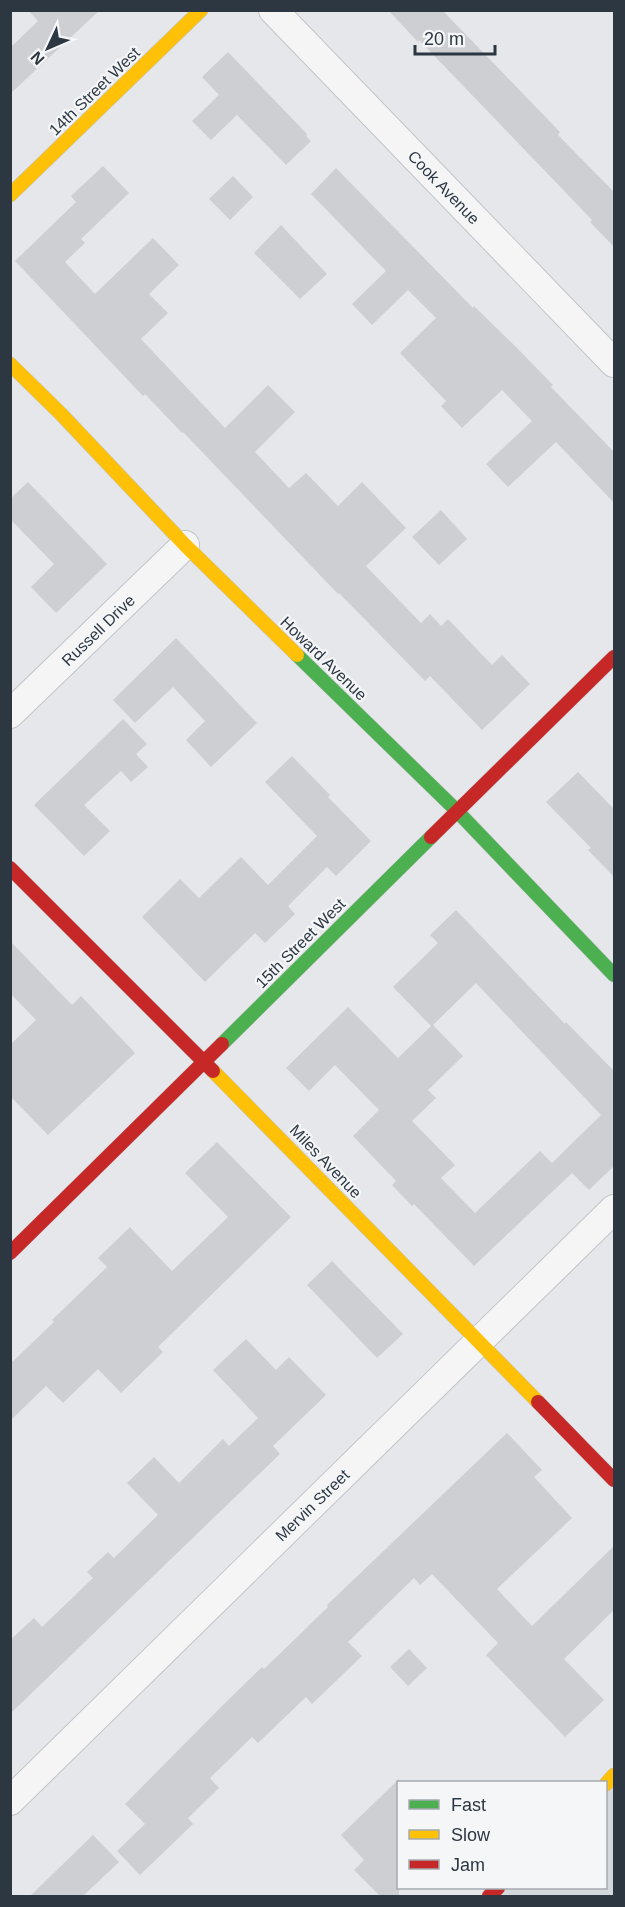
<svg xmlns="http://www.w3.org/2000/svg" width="625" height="1907" font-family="Helvetica,sans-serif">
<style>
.built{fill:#d4d7dc}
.building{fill:#cecfd2;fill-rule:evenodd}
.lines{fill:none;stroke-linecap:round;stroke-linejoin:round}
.street-casing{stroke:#c3c5c8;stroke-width:30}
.fast-casing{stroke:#c3c5c8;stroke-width:15}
.slow-casing{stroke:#c3c5c8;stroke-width:15}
.jam-casing{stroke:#c3c5c8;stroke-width:15}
.street{stroke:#f5f5f6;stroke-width:28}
.fast{stroke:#4caf50;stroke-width:14}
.slow{stroke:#ffc107;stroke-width:14}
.jam{stroke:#c62828;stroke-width:14}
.labels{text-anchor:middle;stroke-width:4.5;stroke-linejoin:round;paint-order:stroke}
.street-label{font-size:16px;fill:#2d3742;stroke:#f4f6f8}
</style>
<rect width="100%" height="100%" fill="#e5e7ea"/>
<!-- built -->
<path class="built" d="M 614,1775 L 614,1896 L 489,1896 L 498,1888 L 606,1888 L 606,1784 Z"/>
<!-- building -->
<path class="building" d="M 28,10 L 100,10 L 10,94 L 10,48 L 38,21 Z
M 388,10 L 442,10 L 560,132 L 558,135 L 615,193 L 615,248 L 590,222 L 592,220 L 497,121 L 419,40 L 418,42 Z
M 228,52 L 307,134 L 306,136 L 311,141 L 286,165 L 237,115 L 211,140 L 192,121 L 219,95 L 202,77 Z
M 103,166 L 129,193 L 81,239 L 85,243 L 65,262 L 95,294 L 153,238 L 179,265 L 149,294 L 168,313 L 141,339 L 225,428 L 268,385 L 295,412 L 255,452 L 289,488 L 306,473 L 338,506 L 362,482 L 406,528 L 366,566 L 421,623 L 430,614 L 441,626 L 448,619 L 492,665 L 502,655 L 530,684 L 482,730 L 430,676 L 425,681 L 339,593 L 338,594 L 183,432 L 182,433 L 145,394 L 143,396 L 15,261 L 76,202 L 71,196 Z
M 336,168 L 473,308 L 474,306 L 517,348 L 553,385 L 551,387 L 615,453 L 615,504 L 556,442 L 508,487 L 486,464 L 532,421 L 502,390 L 462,428 L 441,406 L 446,401 L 400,353 L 436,318 L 408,290 L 372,325 L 352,304 L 386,271 L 311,194 Z
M 233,176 L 253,197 L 230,220 L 209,199 Z
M 281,225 L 327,274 L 300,299 L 254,253 Z
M 28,482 L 107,564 L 56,613 L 31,587 L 54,564 L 10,519 L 10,499 Z
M 441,510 L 467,539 L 439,565 L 412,537 Z
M 176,638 L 257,723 L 211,767 L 186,740 L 205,721 L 173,687 L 135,723 L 113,700 Z
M 123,719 L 147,744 L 136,754 L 148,767 L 131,782 L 121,771 L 84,805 L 110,831 L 84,856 L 34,805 Z
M 292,756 L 330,795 L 328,797 L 371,841 L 336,876 L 327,867 L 288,906 L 295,914 L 265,943 L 255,933 L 205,982 L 142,917 L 180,879 L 199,898 L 241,857 L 268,885 L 317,836 L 265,782 Z
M 578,772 L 615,810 L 615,878 L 588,850 L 591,848 L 546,802 Z
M 456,910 L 565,1024 L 566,1022 L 615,1072 L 615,1165 L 589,1190 L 572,1173 L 474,1266 L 414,1204 L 412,1206 L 392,1185 L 396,1181 L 353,1136 L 379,1110 L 335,1065 L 309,1091 L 286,1068 L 348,1007 L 398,1058 L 431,1026 L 393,987 L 438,943 L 430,935 ZM 476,983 L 601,1115 L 552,1163 L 540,1151 L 475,1213 L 441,1178 L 455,1165 L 412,1121 L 436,1098 L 428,1090 L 463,1056 L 433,1025 Z
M 10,941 L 72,1005 L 81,996 L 135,1053 L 48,1135 L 10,1096 L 10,1045 L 36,1020 L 10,993 Z
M 217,1142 L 291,1217 L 158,1347 L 163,1352 L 121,1393 L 98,1369 L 63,1403 L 46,1386 L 10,1421 L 10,1364 L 54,1322 L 52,1320 L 107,1267 L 98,1258 L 130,1227 L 172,1271 L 228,1217 L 185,1173 Z
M 332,1261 L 403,1334 L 377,1358 L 307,1285 Z
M 246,1339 L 276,1370 L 289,1357 L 326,1395 L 273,1446 L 280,1454 L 10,1714 L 10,1640 L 34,1618 L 42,1627 L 93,1578 L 87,1572 L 108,1552 L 114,1558 L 158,1515 L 127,1483 L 154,1457 L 179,1483 L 223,1439 L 229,1446 L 258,1418 L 213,1370 Z
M 507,1433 L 542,1470 L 534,1477 L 572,1518 L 497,1589 L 532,1626 L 615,1545 L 615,1609 L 564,1659 L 604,1700 L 565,1737 L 486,1655 L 498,1643 L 432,1574 L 420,1585 L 414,1578 L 348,1642 L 362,1656 L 312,1704 L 306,1697 L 258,1743 L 252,1737 L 210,1778 L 219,1788 L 188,1818 L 193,1824 L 140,1875 L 117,1851 L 145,1824 L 125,1804 L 222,1706 L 262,1667 L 264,1669 L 328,1607 L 327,1605 Z
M 409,1649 L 427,1668 L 408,1686 L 390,1667 Z
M 399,1779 L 399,1896 L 380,1896 L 354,1870 L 364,1860 L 341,1835 Z
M 93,1835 L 119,1862 L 83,1896 L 30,1896 Z"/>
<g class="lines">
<defs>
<path id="street" d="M 273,10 L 614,363
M 10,714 L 185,545
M 10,1801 L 614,1209"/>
<path id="fast" d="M 297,655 L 457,811 L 614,975
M 222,1044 L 431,837"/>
<path id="slow" d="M 10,195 L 201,10
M 10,364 L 61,414 L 185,545 L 297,655
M 213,1071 L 538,1402
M 606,1784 L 614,1775"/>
<path id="jam" d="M 431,837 L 614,657
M 10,868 L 213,1071
M 10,1253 L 222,1044
M 538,1402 L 614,1480
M 489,1896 L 498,1888"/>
</defs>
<!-- street casing -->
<use href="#street" class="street-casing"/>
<!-- fast casing -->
<use href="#fast" class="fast-casing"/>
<!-- slow casing -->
<use href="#slow" class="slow-casing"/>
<!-- jam casing -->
<use href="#jam" class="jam-casing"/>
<!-- street -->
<use href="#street" class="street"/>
<!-- fast -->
<use href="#fast" class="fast"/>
<!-- slow -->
<use href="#slow" class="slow"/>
<!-- jam -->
<use href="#jam" class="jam"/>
</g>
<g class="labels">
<!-- street labels -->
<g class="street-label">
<text transform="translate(94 91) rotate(-44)" y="6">14th Street West</text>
<text transform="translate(444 187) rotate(46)" y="6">Cook Avenue</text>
<text transform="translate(98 630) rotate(-44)" y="6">Russell Drive</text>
<text transform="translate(324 658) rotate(44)" y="6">Howard Avenue</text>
<text transform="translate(300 943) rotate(-45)" y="6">15th Street West</text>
<text transform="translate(326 1161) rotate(46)" y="6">Miles Avenue</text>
<text transform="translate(312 1505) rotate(-44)" y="6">Mervin Street</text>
</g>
</g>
<!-- border -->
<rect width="625" height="1907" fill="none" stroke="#2d3742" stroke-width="24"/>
<!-- legend -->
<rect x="397" y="1781" width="210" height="108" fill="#f4f6f8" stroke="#a4aaaf" stroke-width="1.5"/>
<rect x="409" y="1800" width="30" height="9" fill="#4caf50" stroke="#a4aaaf" stroke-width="1.5"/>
<text x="451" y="1811" font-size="18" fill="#2d3742">Fast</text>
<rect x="409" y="1830" width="30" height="9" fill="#ffc107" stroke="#a4aaaf" stroke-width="1.5"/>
<text x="451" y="1841" font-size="18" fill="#2d3742">Slow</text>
<rect x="409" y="1860" width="30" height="9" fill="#c62828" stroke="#a4aaaf" stroke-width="1.5"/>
<text x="451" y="1871" font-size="18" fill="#2d3742">Jam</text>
<!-- north arrow -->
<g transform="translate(48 48) rotate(226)" stroke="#f4f6f8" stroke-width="4.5" paint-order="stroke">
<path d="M0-4.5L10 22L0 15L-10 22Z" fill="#2d3742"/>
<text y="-9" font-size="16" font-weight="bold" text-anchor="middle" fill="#2d3742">N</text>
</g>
<!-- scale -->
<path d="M415 45v9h80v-9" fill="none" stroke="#2d3742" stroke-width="3"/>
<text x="424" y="45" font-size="18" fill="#2d3742" stroke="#f4f6f8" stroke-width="4.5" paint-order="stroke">20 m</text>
</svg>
